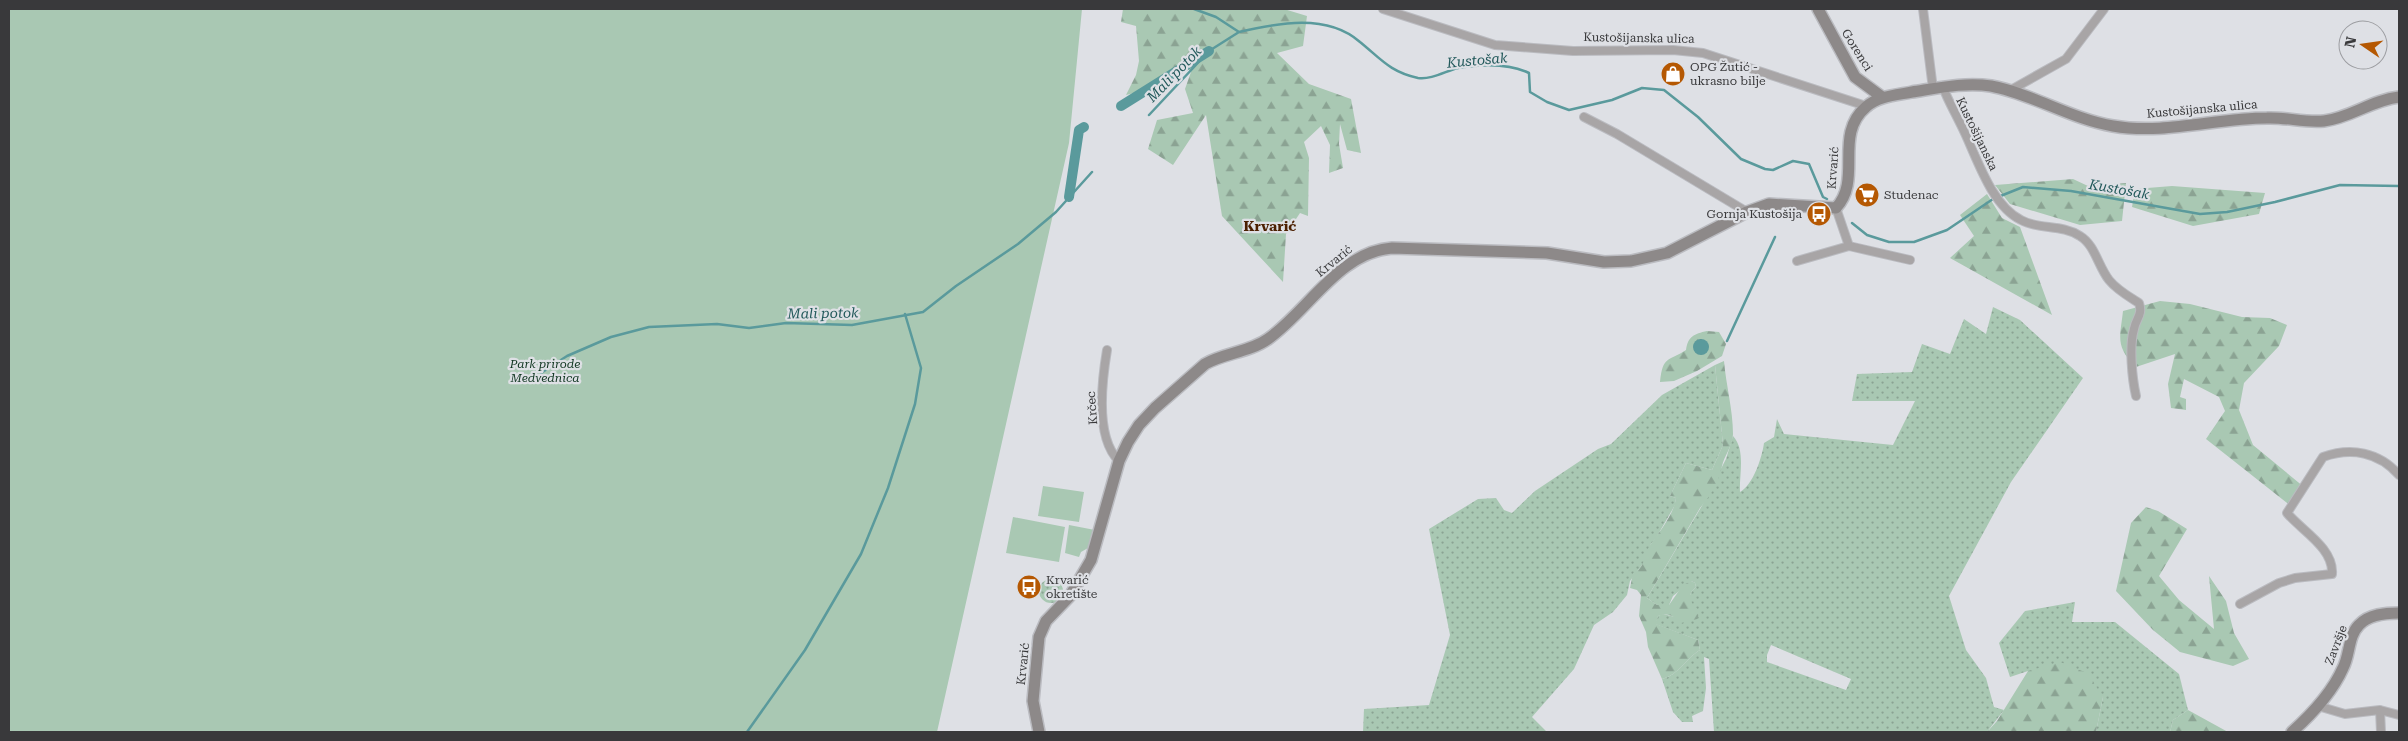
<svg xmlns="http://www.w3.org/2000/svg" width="2408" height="741" font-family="'Roboto Serif',serif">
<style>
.grass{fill:url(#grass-dots);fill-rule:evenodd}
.forest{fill:url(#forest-firs)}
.park{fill:#a9c8b3}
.water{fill:url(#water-ripples)}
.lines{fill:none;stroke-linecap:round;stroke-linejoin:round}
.stream{stroke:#5a9a9c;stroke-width:2.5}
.canal{stroke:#5a9a9c;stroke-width:10}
.street-casing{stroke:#babbc0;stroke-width:10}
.secondary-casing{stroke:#babbc0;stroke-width:14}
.street{stroke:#a8a5a6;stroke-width:8}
.secondary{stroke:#8d8989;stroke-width:11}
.labels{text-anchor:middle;stroke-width:4.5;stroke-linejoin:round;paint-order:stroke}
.street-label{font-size:12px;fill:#39393b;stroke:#dee0e5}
.poi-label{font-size:12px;fill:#39393b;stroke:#dee0e5;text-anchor:start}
.park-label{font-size:12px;font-style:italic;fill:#103621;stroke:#dee0e5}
.water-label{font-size:14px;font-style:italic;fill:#22595b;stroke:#dee0e5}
.neighbourhood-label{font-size:14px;font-weight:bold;fill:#4b1f00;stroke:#dee0e5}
</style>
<defs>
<pattern id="grass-dots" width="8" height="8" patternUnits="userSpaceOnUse" patternTransform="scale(1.25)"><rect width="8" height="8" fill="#a9c8b3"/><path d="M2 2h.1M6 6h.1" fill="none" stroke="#8ba393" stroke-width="1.8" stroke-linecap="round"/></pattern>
<pattern id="forest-firs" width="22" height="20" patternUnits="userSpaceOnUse" patternTransform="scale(1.25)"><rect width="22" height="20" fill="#a9c8b3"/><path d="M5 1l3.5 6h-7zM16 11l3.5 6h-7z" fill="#8ba393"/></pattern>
<pattern id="water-ripples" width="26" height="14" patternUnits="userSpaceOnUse" patternTransform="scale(1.25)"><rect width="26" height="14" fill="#5a9a9c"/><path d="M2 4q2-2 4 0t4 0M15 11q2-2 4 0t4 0" fill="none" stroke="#4b7f80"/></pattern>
</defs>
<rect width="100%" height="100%" fill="#dee0e5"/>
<!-- grass -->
<path class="grass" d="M 1993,307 L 2020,320 L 2083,378 L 2011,482 L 1949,596 L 1966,650 L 1986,678 L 1994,707 L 2004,710 L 1987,732 L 1714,732 L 1709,659 L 1704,657 L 1706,688 L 1703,711 L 1692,716 L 1693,722 L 1682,722 L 1673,712 L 1662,679 C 1679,675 1686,658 1700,650 L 1698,640 L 1655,624 L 1658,616 L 1663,614 L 1675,617 L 1690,603 C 1689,596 1690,592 1696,587 L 1695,583 L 1692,581 L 1673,596 L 1669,605 L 1657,605 L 1647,598 L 1703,504 L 1726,459 L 1733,436 C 1746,450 1739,475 1740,492 C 1753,485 1762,458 1764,443 L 1774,437 L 1777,419 L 1784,434 L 1893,445 L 1915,401 L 1852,401 L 1857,374 L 1912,372 L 1922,344 L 1950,354 L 1964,319 L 1986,334 ZM 1771,645 L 1851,679 L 1846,690 L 1767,662 L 1767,655 Z
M 1715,365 L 1723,445 L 1712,470 L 1686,463 L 1670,496 L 1676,498 L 1675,505 L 1656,538 L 1651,544 L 1645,561 L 1630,581 L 1627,595 L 1613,612 L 1594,625 L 1574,669 L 1532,717 L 1547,732 L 1363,732 L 1364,709 L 1429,705 L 1450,635 L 1429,529 L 1478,499 L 1496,498 L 1504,510 L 1512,513 L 1535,491 L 1598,449 L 1611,444 L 1662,395 Z
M1039 591a12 12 0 1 1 24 0a12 12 0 1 1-24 0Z
M 2075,602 L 2072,622 L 2115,622 L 2179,674 L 2188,710 L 2173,720 L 2170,732 L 2096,732 L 2103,697 L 2028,671 L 2010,677 L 1999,643 L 2025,611 Z"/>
<!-- forest -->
<path class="forest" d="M 1123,9 L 1284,9 L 1307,16 L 1303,46 L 1277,53 L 1309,84 L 1351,99 L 1361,153 L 1347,150 L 1340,124 L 1339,144 L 1343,168 L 1329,173 L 1330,145 L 1321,126 L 1304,142 L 1309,158 L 1308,216 L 1300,213 L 1286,234 L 1283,282 L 1222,216 L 1206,115 L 1173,165 L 1148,149 L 1157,120 L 1193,113 L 1185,89 L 1191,72 L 1182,63 L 1134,93 L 1126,95 L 1136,75 L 1139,61 L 1136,26 L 1121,22 Z
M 2073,179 L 2088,186 L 2126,183 L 2122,221 L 2080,225 L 2010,204 L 1995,185 Z
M 2172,186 L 2265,193 L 2259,214 L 2193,226 L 2132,207 L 2135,189 Z
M 1987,194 L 2002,218 L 2020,227 L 2052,315 L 1950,258 L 1974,236 L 1960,215 Z
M 2160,301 L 2190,304 L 2242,317 L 2270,318 L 2287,325 L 2279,346 L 2244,383 L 2239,410 L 2253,445 L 2304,487 L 2291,506 L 2206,439 L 2225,411 L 2219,397 L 2184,379 L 2180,397 L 2186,399 L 2186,410 L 2171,408 L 2168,384 L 2175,354 L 2136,367 C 2115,346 2120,338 2123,311 Z
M 1707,331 L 1719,332 L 1726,344 L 1722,356 L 1697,371 L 1674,381 L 1660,382 C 1663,355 1668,362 1686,350 C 1688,336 1694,334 1707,331 Z
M 1724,361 C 1726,385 1733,410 1733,434 C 1733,445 1724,456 1722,466 C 1719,482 1710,496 1700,508 L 1647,598 L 1657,605 L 1669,605 L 1683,585 L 1692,581 L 1695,583 L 1696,587 C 1685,596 1691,604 1700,611 L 1697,619 L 1681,623 C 1674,616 1668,612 1658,616 L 1656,624 L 1698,640 L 1700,650 C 1686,658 1679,675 1662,679 L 1648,647 L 1646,632 L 1639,616 L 1641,595 L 1637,590 L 1630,588 L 1633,573 C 1635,572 1638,571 1639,569 C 1646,562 1645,551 1651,544 C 1660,531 1674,514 1676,498 L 1670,496 L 1686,463 L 1712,470 L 1723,445 L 1715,365 Z
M 2146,507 L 2158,511 L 2187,529 L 2159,576 L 2179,600 L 2214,629 L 2209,576 L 2226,601 L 2234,633 L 2249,659 L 2233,666 L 2180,652 L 2153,630 L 2116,591 L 2131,523 Z
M 2060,662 L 2087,673 L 2103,697 L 2096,732 L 1987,732 L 1997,721 L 2028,671 Z
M 2188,710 L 2228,732 L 2170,732 L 2173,720 Z"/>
<!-- park -->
<path class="park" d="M 9,9 L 1082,9 L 1069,143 L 937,732 L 9,732 Z
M 1043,486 L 1084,492 L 1079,522 L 1038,516 Z
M 1013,517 L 1065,527 L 1059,562 L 1006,553 Z
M 1069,525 L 1095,530 L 1088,548 L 1081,552 L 1079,557 L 1065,553 Z"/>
<!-- water -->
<path class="water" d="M1693 347a8 8 0 1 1 16 0a8 8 0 1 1-16 0Z"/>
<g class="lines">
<!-- stream -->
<path class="stream" d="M 1194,9 L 1216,17 L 1239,32 C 1278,23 1327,13 1360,42 C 1381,59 1390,72 1418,78 C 1431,80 1446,71 1458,68 C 1482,64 1508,63 1529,73 L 1530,92 L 1547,102 L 1569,110 L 1612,100 L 1642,88 L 1664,90 L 1698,117 L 1741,159 L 1765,169 L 1773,170 L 1793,161 L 1809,164 L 1823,197 L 1827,199
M 1149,115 L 1209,51 L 1239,32
M 1852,223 L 1867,235 L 1889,242 L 1914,242 L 1947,230 L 1993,199 L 2023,187 L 2071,191 L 2200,214 L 2227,212 L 2275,202 L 2340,185 L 2399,186
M 1727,341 L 1775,237
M 541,373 L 567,356 L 611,337 L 649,327 L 717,324 L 749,328 L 786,323 L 852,325 L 923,312 L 956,286 L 1018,244 L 1056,212 L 1092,172
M 747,732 L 805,650 L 861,554 L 888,488 L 915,404 L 921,368 L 905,314"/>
<!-- canal -->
<path class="canal" d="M 1121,106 L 1209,51
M 1069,197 L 1079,130 L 1084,127"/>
<defs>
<path id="street" d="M 1383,9 L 1495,45 L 1573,51 L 1673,50 L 1703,53 L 1866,106
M 1923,9 L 1933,89
M 1943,87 C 1948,101 1955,112 1961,125 C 1976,154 1990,205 2021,220 C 2039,230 2062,224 2080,236 C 2095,245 2098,266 2109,280 C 2117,290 2128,296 2139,303 C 2143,315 2136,318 2134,329 C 2129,346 2132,378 2136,396
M 2009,91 L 2066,59 L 2104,9
M 1584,117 L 1617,134 L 1747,212
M 1836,208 L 1849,246
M 1797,261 L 1849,246 L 1910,260
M 1107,350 C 1102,380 1095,438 1119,461
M 2240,604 L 2279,583 L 2295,578 L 2332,574 C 2334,548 2301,530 2287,513 L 2323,457 C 2351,447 2379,452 2399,475
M 2318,706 L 2345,714 L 2380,710 L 2399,715
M 2380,710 L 2381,732"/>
<path id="secondary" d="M 1818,9 L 1855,77 L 1882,97
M 1039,732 L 1033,701 L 1039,637 L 1046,621 L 1070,596 L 1091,560 L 1119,461 L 1128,442 L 1139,425 L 1155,408 L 1205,364 C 1224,353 1250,352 1268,339 C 1309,310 1339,252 1392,248 L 1547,253 L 1604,262 L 1631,261 L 1667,253 L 1747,212 L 1769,204 L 1836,208 C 1863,179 1833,135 1866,107 C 1878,96 1897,95 1912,92 C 1938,88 1965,82 1991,86 C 2033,94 2071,119 2113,126 C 2164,135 2216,118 2267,118 C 2286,117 2305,123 2324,121 C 2350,118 2372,100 2399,97
M 2292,732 C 2312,714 2332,693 2343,668 C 2350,655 2348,636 2359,625 C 2369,614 2386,613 2399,613"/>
</defs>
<!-- street casing -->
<use href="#street" class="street-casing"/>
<!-- secondary casing -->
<use href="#secondary" class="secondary-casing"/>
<!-- street -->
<use href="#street" class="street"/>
<!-- secondary -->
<use href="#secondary" class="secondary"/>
</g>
<!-- icons -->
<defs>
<symbol id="shop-disc" viewBox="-11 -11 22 22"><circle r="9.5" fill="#b55802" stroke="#dee0e5"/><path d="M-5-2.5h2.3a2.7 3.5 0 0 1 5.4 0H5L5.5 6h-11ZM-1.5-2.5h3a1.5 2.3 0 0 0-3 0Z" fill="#fff"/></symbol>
<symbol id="supermarket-disc" viewBox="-11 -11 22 22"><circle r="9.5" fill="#b55802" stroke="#dee0e5"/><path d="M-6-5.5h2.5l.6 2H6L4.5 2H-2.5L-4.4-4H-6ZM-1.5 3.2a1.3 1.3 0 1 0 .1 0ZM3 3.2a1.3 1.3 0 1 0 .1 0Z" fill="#fff"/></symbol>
<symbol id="bus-disc" viewBox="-11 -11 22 22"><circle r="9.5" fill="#b55802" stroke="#dee0e5"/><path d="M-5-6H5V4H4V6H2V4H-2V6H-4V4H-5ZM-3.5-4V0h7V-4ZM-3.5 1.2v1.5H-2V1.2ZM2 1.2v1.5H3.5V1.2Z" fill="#fff"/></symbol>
</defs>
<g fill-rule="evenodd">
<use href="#shop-disc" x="1659" y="60" width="28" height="28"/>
<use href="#supermarket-disc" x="1853" y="181" width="28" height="28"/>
<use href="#bus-disc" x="1805" y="200" width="28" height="28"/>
<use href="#bus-disc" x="1015" y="573" width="28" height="28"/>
</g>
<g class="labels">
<!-- street labels -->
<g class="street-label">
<text transform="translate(1639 38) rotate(1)" y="4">Kustošijanska ulica</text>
<text transform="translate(1857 50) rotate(58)" y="4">Gorenci</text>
<text transform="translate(2202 109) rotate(-5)" y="4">Kustošijanska ulica</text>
<text transform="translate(1977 134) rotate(64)" y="4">Kustošijanska</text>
<text transform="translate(1833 168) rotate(-86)" y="4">Krvarić</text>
<text transform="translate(1334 261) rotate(-39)" y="4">Krvarić</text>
<text transform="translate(1092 408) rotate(-94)" y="4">Krčec</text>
<text transform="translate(2336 645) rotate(-69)" y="4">Završje</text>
<text transform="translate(1023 664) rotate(-84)" y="4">Krvarić</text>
</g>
<!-- poi labels -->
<g class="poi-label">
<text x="1690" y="71">OPG Žutić -<tspan x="1690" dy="14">ukrasno bilje</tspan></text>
<text x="1884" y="199">Studenac</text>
<text x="1802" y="218" text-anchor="end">Gornja Kustošija</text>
<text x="1046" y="584">Krvarić<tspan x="1046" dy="14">okretište</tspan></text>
</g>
<!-- park labels -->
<g class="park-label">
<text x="545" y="368">Park prirode<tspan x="545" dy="14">Medvednica</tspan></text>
</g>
<!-- water labels -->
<g class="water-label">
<text transform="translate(1477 60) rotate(-5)" y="5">Kustošak</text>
<text transform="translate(1174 74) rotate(-46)" y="5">Mali potok</text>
<text transform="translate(2119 189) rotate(10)" y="5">Kustošak</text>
<text transform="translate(823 313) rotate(-1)" y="5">Mali potok</text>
</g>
<!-- neighbourhood labels -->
<g class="neighbourhood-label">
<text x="1270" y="231">Krvarić</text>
</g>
</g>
<!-- border -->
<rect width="2408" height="741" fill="none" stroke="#39393b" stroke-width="20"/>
<!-- north arrow -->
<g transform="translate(2363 45) rotate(283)"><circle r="24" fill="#dee0e5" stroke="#9c9da1"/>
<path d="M0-4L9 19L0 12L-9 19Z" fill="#b55802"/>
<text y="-8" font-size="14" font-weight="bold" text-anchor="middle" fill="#39393b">N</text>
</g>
</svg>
